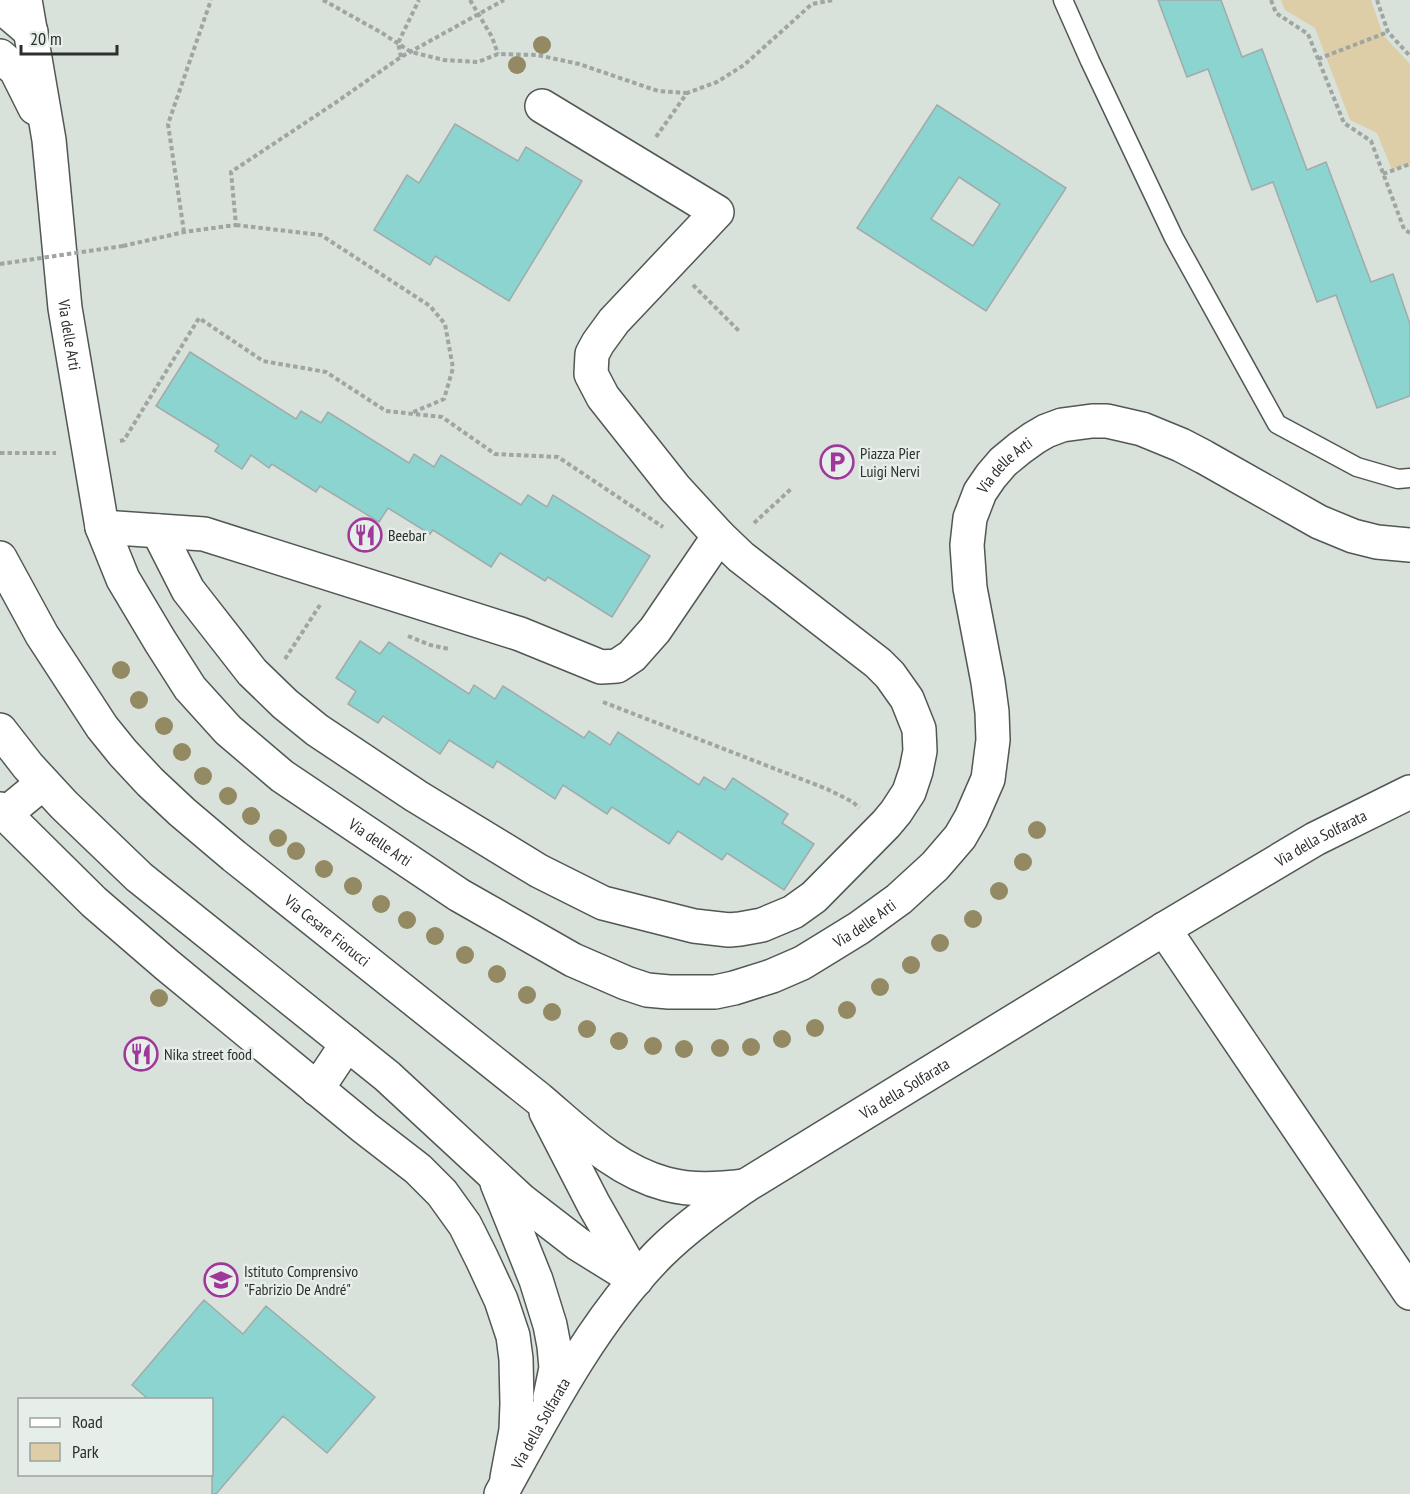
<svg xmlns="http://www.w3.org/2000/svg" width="1410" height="1494" font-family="'PT Sans Narrow',sans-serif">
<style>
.green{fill:#decea7}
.building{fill:#8cd4d0;stroke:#a1abaa;stroke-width:1.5;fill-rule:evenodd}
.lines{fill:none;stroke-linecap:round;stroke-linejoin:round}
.lane-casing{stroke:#515853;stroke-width:21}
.street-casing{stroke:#515853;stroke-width:36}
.secondary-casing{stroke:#515853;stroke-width:36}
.path{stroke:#9fa5a1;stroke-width:4;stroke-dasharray:4.5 3;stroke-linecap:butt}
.lane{stroke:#fff;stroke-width:18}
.street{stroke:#fff;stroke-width:33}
.secondary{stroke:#fff;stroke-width:33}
.path-bridge{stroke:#9fa5a1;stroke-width:4;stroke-dasharray:4.5 3;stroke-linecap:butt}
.tree{fill:#938a63}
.labels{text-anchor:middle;stroke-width:5;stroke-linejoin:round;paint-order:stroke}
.street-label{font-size:16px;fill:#2c2f2d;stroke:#e6eee9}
.poi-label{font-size:16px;fill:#2c2f2d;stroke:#e6eee9;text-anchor:start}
</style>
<rect width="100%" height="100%" fill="#d9e1db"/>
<!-- green -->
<path class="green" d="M 1281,0 L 1371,0 L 1383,35 L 1410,64 L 1410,164 L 1392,170 L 1377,133 L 1350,120 L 1315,28 L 1285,10 Z"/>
<!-- building -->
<path class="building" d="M 1158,0 L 1221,0 L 1242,57 L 1262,49 L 1307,170 L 1326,162 L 1371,282 L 1393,274 L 1410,324 L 1410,396 L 1377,408 L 1336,295 L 1317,302 L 1273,182 L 1252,190 L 1208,69 L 1187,77 Z
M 937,105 L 1066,188 L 986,311 L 857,228 ZM 959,177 L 1000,204 L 973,246 L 931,219 Z
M 455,124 L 518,161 L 526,147 L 582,181 L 509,301 L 435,256 L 430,265 L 374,230 L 407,175 L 419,183 Z
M 190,352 L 296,419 L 301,411 L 321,423 L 328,412 L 409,463 L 414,454 L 434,467 L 441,455 L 521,505 L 528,495 L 547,507 L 553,495 L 650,556 L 612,617 L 548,577 L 545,581 L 500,553 L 491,567 L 433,530 L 430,534 L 388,508 L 379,522 L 320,486 L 316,492 L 272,464 L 269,468 L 251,455 L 242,469 L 215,451 L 219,445 L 156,406 Z
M 360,641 L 380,654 L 389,642 L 469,694 L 474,685 L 495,699 L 503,686 L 584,738 L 589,731 L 610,745 L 618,732 L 699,785 L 704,777 L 725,790 L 733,778 L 788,814 L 782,823 L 814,844 L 784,890 L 727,853 L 722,860 L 678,831 L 669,844 L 612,807 L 607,814 L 563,785 L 555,799 L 497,761 L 493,768 L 449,740 L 440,754 L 383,716 L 378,723 L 348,704 L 356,691 L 336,678 Z
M 204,1300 L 243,1334 L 266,1306 L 375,1397 L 327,1453 L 283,1416 L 216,1494 L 212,1494 L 212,1400 L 149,1400 L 132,1385 Z"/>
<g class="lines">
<defs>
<path id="lane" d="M 1063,0 L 1090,61 L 1174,238 L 1277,424 L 1357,467 L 1398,479 L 1410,478"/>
<g id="street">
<path id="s1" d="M 25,0 L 49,140 L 65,308 L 102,527 L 123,579 L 160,641 L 190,688 L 228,730 L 282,776 L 459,895 L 573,960 L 626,983 L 647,990 L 669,992 L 715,992 L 734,988 L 772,976 L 802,963 L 820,952 L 859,928 L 899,899 L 935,866 L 960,837 L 971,818 L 988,779 L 993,740 L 992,712 L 988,682 L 970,588 L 967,545 L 970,518 L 980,492 L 991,476 L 1003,462 L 1020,448 L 1034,438 L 1046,431 L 1062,425 L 1092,421 L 1107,421 L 1142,429 L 1181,445 L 1204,457 L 1319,522 L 1353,536 L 1377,542 L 1410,545"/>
<path d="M 0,8 L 10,14 L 31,32"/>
<path d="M 0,56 L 16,70 L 35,108"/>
<path d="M 102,527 L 204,534 L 520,634 L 601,667 L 617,666 L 632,656 L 655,630 L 719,536"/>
<path d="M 158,531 L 188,590 L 252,672 L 285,704 L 317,730 L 416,796 L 539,871 L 603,903 L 694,926 L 729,930 L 740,929 L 762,925 L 793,912 L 814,897 L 886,824 L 896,812 L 909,792 L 916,771 L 920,751 L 919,729 L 907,699 L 890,675 L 878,663 L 741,557 L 719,536 L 675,488 L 603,397 L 591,374 L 592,354 L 598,343 L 614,321 L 717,212 L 542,106"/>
<path d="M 0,809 L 94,902 L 167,965 L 365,1128 L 418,1169 L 442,1193 L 465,1225 L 482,1259 L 501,1300 L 513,1336 L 516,1359 L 517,1404 L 516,1430 L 507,1478"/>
<path d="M 4,815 L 43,783"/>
<path d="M 1164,929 L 1410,1293"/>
<path d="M 317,1089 L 347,1044"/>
</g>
<g id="secondary">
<path id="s2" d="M 0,558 L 42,635 L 102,727 L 123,753 L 150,782 L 182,812 L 234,856 L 539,1099 C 578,1132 616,1171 666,1184 C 692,1191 719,1189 745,1186"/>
<path d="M 0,730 L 28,766 L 64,805 L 139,877 L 387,1076 L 521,1200 L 578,1244 L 636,1280"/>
<path d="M 546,1112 L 594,1205 L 635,1277"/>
<path d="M 497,1183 L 536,1280 L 550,1325 L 554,1346 L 556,1368 L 550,1397"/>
<path id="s3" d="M 501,1494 C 546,1412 593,1321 659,1254 C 685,1228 715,1207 745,1186 L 1164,929 L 1315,839 L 1410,792"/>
</g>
</defs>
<!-- lane casing -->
<use href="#lane" class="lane-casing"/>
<!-- street casing -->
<use href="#street" class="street-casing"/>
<!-- secondary casing -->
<use href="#secondary" class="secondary-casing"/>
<!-- path -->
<path class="path" d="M 323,0 L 382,33 L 411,52 L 444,60 L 478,62 L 498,54 L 537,55 L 579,64 L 658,91 L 687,93
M 470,0 L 492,37 L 498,54
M 1271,0 L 1276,13 L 1308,34 L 1344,123 L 1371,141 L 1404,229 L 1410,233
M 1377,0 L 1388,32 L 1410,56
M 401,57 L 398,43 L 419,0
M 1318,59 L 1388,32
M 656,137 L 687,93 L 717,82 L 744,65 L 812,4 L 833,0
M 1383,174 L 1410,164
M 236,225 L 321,235 L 430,306 L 445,324 L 453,368 L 444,399 L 409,414
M 184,232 L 168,124 L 211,0
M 123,246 L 184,232 L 236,225 L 231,172 L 335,103 L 401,57 L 504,0
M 693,285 L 739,331
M 120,441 L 124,440 L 199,318 L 263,361 L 326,372 L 386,411 L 442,417 L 495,454 L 558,457 L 663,527
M 0,453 L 56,453
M 754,523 L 791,489
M 408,636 L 430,645 L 449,649
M 285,659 L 320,605
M 603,702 L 827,789 L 853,802 L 859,808"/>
<!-- lane -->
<use href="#lane" class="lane"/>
<!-- street -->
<use href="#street" class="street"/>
<!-- secondary -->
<use href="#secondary" class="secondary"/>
<!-- path-bridge -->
<path class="path-bridge" d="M 0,264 L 123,246"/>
</g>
<!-- trees -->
<g class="tree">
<circle cx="542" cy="45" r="9"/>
<circle cx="517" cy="65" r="9"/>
<circle cx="121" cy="670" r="9"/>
<circle cx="139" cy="700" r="9"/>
<circle cx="164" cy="726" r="9"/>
<circle cx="182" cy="752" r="9"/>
<circle cx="203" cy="776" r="9"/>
<circle cx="228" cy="796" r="9"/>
<circle cx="251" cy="816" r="9"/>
<circle cx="1037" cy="830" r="9"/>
<circle cx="278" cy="838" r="9"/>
<circle cx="296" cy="851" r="9"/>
<circle cx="1023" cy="862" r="9"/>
<circle cx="324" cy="869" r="9"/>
<circle cx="353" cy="886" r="9"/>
<circle cx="999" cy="891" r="9"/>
<circle cx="381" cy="904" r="9"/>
<circle cx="973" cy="919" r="9"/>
<circle cx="407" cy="920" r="9"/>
<circle cx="435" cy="936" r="9"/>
<circle cx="940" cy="943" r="9"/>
<circle cx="465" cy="955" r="9"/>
<circle cx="911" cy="965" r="9"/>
<circle cx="497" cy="974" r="9"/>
<circle cx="880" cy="987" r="9"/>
<circle cx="527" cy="995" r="9"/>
<circle cx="159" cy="998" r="9"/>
<circle cx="847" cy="1010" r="9"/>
<circle cx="552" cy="1012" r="9"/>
<circle cx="815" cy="1028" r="9"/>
<circle cx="587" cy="1029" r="9"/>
<circle cx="782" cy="1039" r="9"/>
<circle cx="619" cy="1041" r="9"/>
<circle cx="653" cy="1046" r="9"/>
<circle cx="751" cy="1047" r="9"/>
<circle cx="720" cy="1048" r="9"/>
<circle cx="684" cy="1049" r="9"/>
</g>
<!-- icons -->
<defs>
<symbol id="parking-ring" viewBox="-11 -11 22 22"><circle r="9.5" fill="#e6eee9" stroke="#a0379a" stroke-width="1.5"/><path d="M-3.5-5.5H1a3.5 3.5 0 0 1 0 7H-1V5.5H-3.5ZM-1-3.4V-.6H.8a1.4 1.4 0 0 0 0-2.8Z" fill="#a0379a"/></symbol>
<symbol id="restaurant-ring" viewBox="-11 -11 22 22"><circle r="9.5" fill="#e6eee9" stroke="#a0379a" stroke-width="1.5"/><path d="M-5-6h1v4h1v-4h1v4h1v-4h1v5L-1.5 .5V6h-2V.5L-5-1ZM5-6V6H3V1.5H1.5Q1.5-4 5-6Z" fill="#a0379a"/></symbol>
<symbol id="school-ring" viewBox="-11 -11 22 22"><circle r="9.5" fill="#e6eee9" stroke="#a0379a" stroke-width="1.5"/><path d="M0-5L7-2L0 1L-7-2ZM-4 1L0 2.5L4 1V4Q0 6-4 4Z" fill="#a0379a"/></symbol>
</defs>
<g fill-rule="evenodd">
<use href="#parking-ring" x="818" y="443" width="38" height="38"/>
<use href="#restaurant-ring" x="346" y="516" width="38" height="38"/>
<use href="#restaurant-ring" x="122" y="1035" width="38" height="38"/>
<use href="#school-ring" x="202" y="1261" width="38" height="38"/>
</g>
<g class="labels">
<!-- street labels -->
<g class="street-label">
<text dy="6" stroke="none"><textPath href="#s1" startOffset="338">Via delle Arti</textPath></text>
<text dy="6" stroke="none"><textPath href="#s1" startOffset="2025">Via delle Arti</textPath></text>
<text dy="6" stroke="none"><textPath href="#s3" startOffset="1071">Via della Solfarata</textPath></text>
<text dy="6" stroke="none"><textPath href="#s1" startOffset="963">Via delle Arti</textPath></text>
<text dy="6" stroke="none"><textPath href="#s1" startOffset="1503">Via delle Arti</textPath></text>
<text dy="6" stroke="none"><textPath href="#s2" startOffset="502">Via Cesare Fiorucci</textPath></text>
<text dy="6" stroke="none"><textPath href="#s3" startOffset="585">Via della Solfarata</textPath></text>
<text dy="6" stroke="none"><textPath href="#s3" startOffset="81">Via della Solfarata</textPath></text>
</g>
<!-- poi labels -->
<g class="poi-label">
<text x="860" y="459">Piazza Pier<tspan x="860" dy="18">Luigi Nervi</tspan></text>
<text x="388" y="541">Beebar</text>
<text x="164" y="1060">Nika street food</text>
<text x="244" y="1277">Istituto Comprensivo<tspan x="244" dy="18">"Fabrizio De André"</tspan></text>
</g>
</g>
<!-- legend -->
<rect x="18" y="1398" width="195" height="78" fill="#e6eee9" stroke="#9ca29e" stroke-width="1.5"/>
<rect x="30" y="1418" width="30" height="9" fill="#ffffff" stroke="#9ca29e" stroke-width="1.5"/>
<text x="72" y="1428" font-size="18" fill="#2c2f2d">Road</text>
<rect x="30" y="1443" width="30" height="18" fill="#decea7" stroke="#9ca29e" stroke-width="1.5"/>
<text x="72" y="1458" font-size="18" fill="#2c2f2d">Park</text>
<!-- scale -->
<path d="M21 45v9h96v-9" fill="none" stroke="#2c2f2d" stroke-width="3"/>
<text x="30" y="45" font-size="18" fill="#2c2f2d" stroke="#e6eee9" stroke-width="4.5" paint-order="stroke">20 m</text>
</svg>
